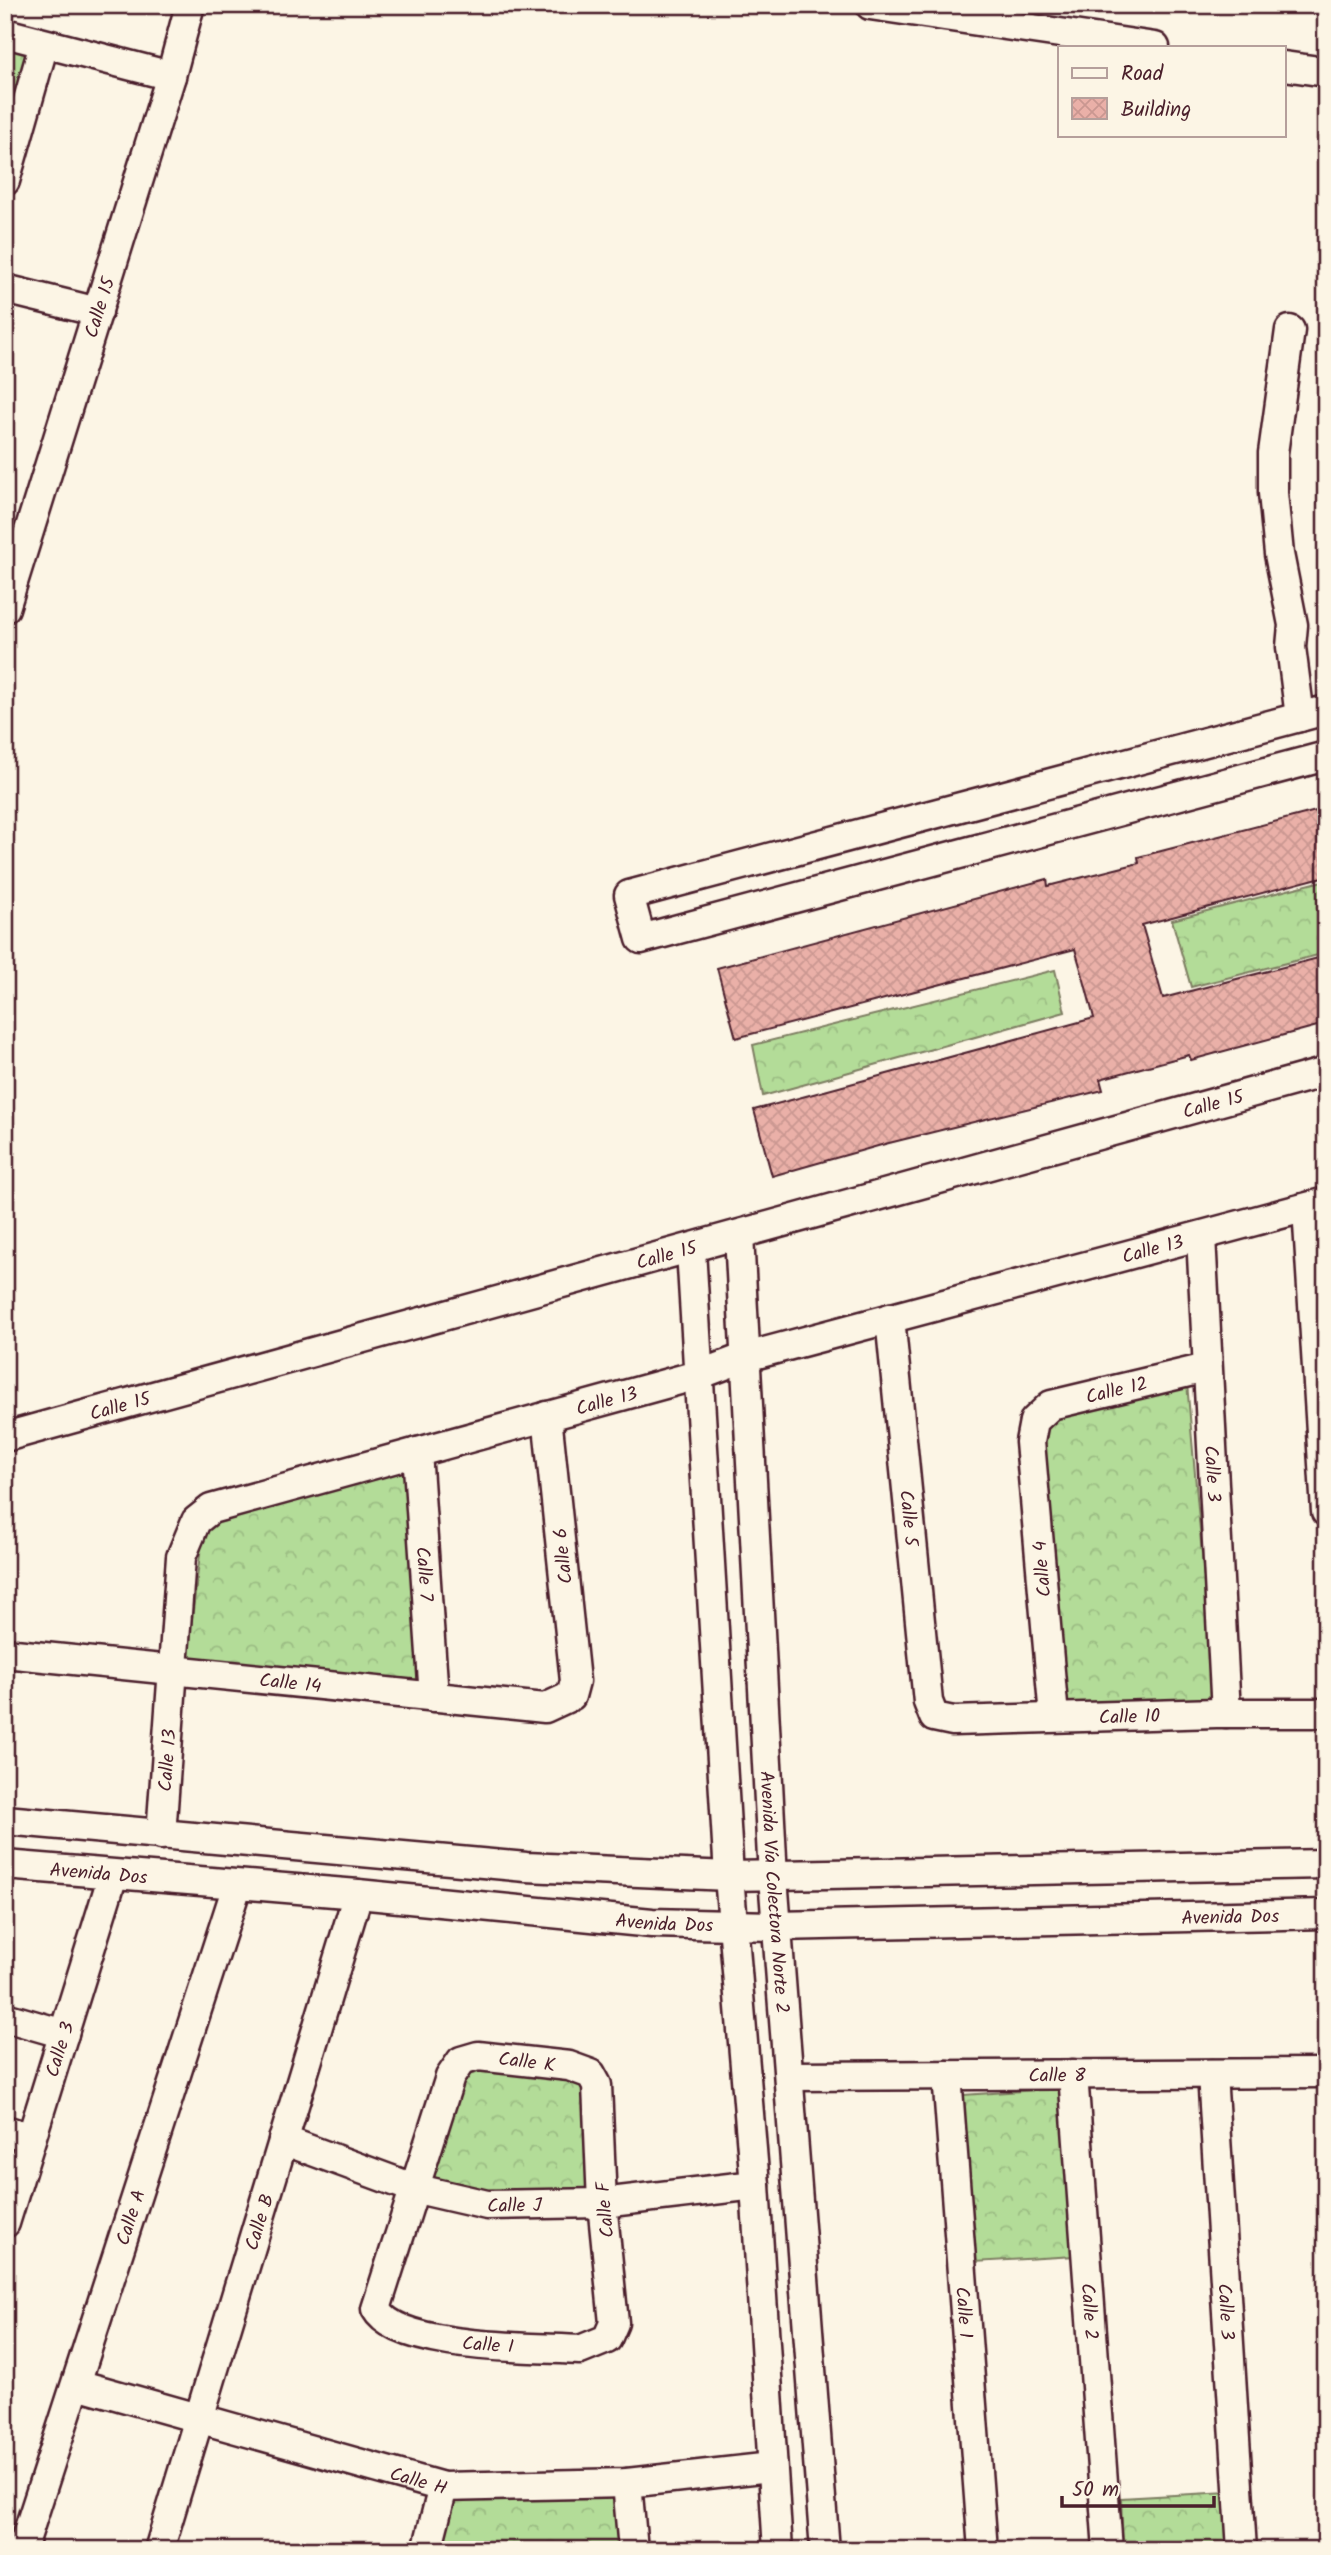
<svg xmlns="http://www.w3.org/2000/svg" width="1331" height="2555" font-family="Kalam,sans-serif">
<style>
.forest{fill:url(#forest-crowns);stroke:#7e7e62;stroke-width:2}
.building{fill:url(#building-cross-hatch);stroke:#4a1f2b;stroke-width:2}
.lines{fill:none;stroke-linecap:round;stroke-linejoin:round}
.minor-casing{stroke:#4a1f2b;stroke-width:33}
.minor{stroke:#fcf5e5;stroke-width:28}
.labels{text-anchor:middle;stroke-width:6;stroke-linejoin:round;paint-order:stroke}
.street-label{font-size:19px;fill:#4a1f2b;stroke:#fcf5e5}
</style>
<defs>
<pattern id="forest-crowns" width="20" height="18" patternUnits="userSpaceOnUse" patternTransform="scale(1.75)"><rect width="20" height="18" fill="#b3dc98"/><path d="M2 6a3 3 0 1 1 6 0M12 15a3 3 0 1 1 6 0" fill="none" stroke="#9bbc83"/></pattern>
<pattern id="building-cross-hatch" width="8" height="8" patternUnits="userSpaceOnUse" patternTransform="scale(1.75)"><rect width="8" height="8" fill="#eab0a8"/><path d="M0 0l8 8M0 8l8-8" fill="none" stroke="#ca9791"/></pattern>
</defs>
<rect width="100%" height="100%" fill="#fcf5e5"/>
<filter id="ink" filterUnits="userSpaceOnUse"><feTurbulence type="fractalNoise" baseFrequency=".0143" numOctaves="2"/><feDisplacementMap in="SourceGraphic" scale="14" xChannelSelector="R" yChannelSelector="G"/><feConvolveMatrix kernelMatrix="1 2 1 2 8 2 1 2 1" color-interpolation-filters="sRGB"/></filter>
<g filter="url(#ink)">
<!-- forest -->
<path class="forest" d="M 5,44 L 31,52 L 5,148 Z
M 1326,880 L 1326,953 L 1191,987 L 1172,920 Z
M 1055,970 L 1065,1012 L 763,1096 L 753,1045 Z
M 1187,1383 L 1216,1713 L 1062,1705 L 1041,1436 L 1056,1417 Z
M 407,1465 L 424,1680 L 412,1691 L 187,1659 L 202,1538 L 212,1521 Z
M 465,2069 L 581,2082 L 588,2091 L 593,2191 L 513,2199 L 432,2186 L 426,2174 Z
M 1066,2088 L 1075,2256 L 974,2262 L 963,2095 Z
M 611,2492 L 618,2500 L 622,2550 L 440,2550 L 455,2500 Z
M 1228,2492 L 1232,2550 L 1123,2550 L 1121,2498 Z"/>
<!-- building -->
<path class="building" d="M 1320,810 L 1321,813 L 1326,812 L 1326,876 L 1142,925 L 1163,998 L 1326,956 L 1326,1020 L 1320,1021 L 1321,1025 L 1191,1060 L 1189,1055 L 1100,1079 L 1103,1090 L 885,1144 L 772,1176 L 754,1110 L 1094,1018 L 1084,980 L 1075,949 L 736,1038 L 717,968 L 1047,879 L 1048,886 L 1139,863 L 1138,857 Z"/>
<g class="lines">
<defs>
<g id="minor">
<path d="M 870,5 L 1155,47"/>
<path d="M 5,33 L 171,76"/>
<path d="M 1284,66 L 1326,72"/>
<path d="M 5,181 L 44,44"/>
<path d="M 5,289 L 98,312"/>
<path d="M 1290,330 L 1273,453 L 1273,493 L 1279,554 L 1293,625 L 1291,647 L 1300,717"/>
<path id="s1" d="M 5,608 L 171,76 L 190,5"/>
<path d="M 1326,710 L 629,895 L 641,939 L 1326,756"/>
<path d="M 1307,1208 L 1326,1512"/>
<path id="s2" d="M 739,1235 L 773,1877 L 825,2550"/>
<path id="s3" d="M 1201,1236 L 1226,1713"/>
<path d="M 691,1250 L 729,1876 L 755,2185 L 778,2550"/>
<path id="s4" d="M 890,1318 L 928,1702 L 934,1717 L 953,1721 L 1216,1713 L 1326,1713"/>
<path id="s5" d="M 5,1437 L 1326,1072"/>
<path id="s6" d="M 417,1452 L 434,1697"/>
<path id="s7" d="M 5,1653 L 545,1708 L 571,1696 L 575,1681 L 547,1416"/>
<path id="s8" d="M 1054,1717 L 1030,1442 L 1034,1421 L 1051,1405 L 1206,1368"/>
<path d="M 5,1820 L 526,1867 L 729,1876 L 1326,1864"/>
<path id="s9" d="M 161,1835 L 181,1557 L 196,1521 L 211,1509 L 701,1374 L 746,1357 L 1326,1202"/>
<path id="s10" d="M 5,1865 L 358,1894 L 652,1923 L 777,1926 L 1326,1914"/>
<path d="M 5,2017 L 64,2034"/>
<path d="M 478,2056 L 569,2066 L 591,2074 L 597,2085 L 602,2203 L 614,2323 L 607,2339 L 580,2350 C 536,2347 398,2350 376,2309 L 450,2077 L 461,2061 Z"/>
<path id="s11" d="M 1073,2074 L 1108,2550"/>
<path id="s12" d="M 1212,2074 L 1242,2550"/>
<path id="s13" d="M 947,2075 L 983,2550"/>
<path id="s14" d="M 789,2076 L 1326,2073"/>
<path d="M 5,2130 L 31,2138"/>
<path id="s15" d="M 283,2140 L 413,2188 L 487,2205 L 602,2203 L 755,2185"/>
<path id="s16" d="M 5,2223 L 113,1875"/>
<path id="s17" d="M 77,2384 L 443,2487 L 627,2483 L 772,2467"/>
<path d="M 627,2483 L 633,2550"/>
<path id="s18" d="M 22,2550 L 237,1886"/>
<path id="s19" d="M 159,2550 L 358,1894"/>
<path d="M 427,2550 L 443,2487"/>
</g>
</defs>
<!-- minor casing -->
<use href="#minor" class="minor-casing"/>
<!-- minor -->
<use href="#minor" class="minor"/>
</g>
</g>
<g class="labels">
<!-- street labels -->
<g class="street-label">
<text dy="7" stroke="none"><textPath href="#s1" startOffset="315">Calle 15</textPath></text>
<text dy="7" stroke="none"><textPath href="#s5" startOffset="1253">Calle 15</textPath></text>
<text dy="7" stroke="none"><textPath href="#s9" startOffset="1314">Calle 13</textPath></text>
<text dy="7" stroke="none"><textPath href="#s5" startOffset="686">Calle 15</textPath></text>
<text dy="7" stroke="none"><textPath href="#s8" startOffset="388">Calle 12</textPath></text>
<text dy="7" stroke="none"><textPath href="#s9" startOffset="747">Calle 13</textPath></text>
<text dy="7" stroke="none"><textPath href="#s5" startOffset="119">Calle 15</textPath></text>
<text dy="7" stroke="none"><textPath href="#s3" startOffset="238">Calle 3</textPath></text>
<text dy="7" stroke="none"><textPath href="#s4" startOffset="201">Calle 5</textPath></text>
<text transform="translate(562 1556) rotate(-96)" y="7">Calle 6</text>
<text transform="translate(1041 1569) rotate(-95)" y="7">Calle 4</text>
<text dy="7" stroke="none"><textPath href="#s6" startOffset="122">Calle 7</textPath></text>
<text dy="7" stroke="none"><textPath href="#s7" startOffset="287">Calle 14</textPath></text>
<text dy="7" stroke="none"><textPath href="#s4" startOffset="598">Calle 10</textPath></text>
<text dy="7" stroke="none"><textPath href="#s9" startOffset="75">Calle 13</textPath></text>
<text dy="7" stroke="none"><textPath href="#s10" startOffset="94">Avenida Dos</textPath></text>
<text dy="7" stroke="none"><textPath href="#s2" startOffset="658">Avenida Vía Colectora Norte 2</textPath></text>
<text dy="7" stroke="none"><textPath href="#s10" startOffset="1228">Avenida Dos</textPath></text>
<text dy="7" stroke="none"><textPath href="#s10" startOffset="662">Avenida Dos</textPath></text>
<text dy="7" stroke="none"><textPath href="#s16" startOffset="182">Calle 3</textPath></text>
<text transform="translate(527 2061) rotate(7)" y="7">Calle K</text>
<text dy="7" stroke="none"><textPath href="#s14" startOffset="268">Calle 8</textPath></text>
<text dy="7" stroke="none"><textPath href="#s15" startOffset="242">Calle J</textPath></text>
<text transform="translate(604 2210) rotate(-95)" y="7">Calle F</text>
<text dy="7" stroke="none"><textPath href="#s18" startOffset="350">Calle A</textPath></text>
<text dy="7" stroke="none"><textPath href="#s19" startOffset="343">Calle B</textPath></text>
<text dy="7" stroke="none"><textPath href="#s13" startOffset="238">Calle 1</textPath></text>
<text dy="7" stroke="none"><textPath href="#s11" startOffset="238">Calle 2</textPath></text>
<text dy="7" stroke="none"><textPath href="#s12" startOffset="238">Calle 3</textPath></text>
<text transform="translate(488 2344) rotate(4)" y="7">Calle I</text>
<text dy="7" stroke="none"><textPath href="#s17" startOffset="355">Calle H</textPath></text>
</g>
</g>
<!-- margin -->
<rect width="1331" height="2555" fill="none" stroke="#fcf5e5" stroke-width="28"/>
<rect x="14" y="14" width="1303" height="2527" fill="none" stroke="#4a1f2b" stroke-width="2.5" filter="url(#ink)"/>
<!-- legend -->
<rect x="1058" y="46" width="228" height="91" fill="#fcf5e5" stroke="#b59f9b" stroke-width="2"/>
<rect x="1072" y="68" width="35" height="10" fill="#fcf5e5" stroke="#b59f9b" stroke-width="2"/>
<text x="1121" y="80" font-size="21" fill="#4a1f2b">Road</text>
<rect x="1072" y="98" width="35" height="21" fill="url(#building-cross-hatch)" stroke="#b59f9b" stroke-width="2"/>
<text x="1121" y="116" font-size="21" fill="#4a1f2b">Building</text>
<!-- scale -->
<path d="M1062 2496v10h152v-10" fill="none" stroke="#4a1f2b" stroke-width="3.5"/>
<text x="1072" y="2496" font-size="21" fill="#4a1f2b" stroke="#fcf5e5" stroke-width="5" paint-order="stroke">50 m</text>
</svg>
